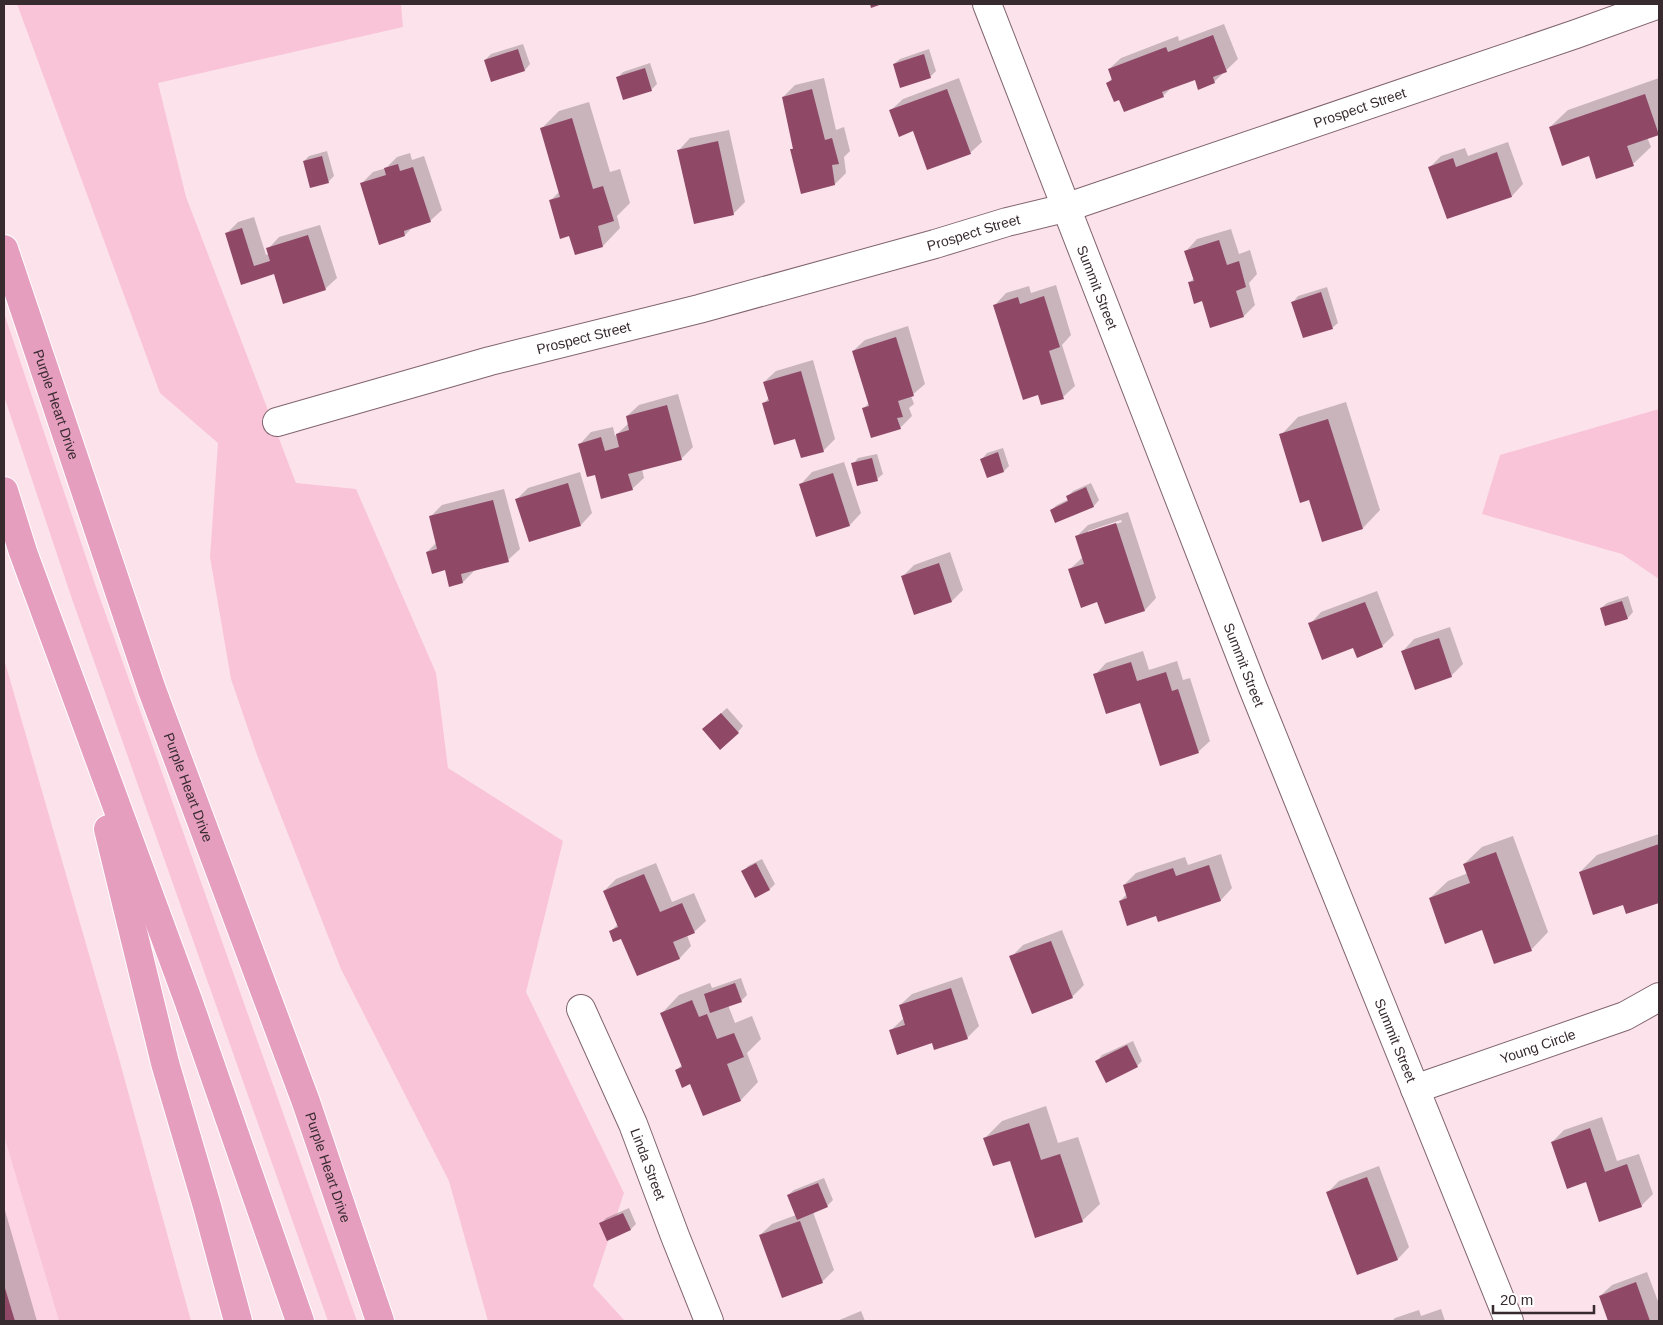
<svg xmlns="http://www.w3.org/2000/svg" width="1663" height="1325" font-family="Arial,sans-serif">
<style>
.built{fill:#fcd4e3}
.green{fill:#f9c4d8}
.shadow{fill:#0003;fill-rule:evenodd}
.building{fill:#8f4967}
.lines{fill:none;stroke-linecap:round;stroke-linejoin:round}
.minor-casing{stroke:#80646f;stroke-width:30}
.primary-casing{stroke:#fff;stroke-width:30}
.minor{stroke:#fff;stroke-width:28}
.primary{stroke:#e69ebf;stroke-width:28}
.labels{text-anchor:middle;stroke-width:5;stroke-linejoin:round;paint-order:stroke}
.street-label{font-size:14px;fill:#382b30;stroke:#fff}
</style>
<rect width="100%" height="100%" fill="#fce2eb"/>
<!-- built -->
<path class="built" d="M 4,1136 L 59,1321 L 4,1321 Z"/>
<!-- green -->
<path class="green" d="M 17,4 L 401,4 L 403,27 L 158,83 L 186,197 L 296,483 L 356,489 L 436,673 L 448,768 L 563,841 L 526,992 L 624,1193 L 593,1286 L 625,1321 L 488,1321 L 449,1181 L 341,969 L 257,755 L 231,679 L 210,557 L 218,443 L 160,393 Z
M 4,313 L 96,587 L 357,1321 L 328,1321 L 72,599 L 4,396 Z
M 1659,409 L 1659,579 L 1622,554 L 1482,514 L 1500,455 Z
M 4,659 L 118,1055 L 191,1321 L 59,1321 L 4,1136 Z"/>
<!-- shadow -->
<path class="shadow" d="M 1224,24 L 1238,59 L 1214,82 L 1196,78 L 1172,87 L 1163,96 L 1120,98 L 1108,83 L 1112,78 L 1109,69 L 1121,58 L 1178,36 L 1179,41 Z
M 523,44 L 530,64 L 525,70 L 492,81 L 485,60 L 491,54 Z
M 929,49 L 936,71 L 930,77 L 894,64 L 900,59 Z
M 650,63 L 657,84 L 651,90 L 617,78 L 623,72 Z
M 824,78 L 836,130 L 844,127 L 850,151 L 844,157 L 846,173 L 835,184 L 791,150 L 794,147 L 783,97 L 795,85 Z
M 959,78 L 982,142 L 970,153 L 914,130 L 891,110 L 903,99 Z
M 1659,78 L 1659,133 L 1647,137 L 1651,147 L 1633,164 L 1597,177 L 1590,155 L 1550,127 L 1568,110 Z
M 589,102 L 610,172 L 620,169 L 630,203 L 617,216 L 620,228 L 603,246 L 576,254 L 570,234 L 550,201 L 560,191 L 542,128 L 559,111 Z
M 729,130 L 745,202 L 733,214 L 679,150 L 690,138 Z
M 1508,142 L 1523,184 L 1512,196 L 1448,218 L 1430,167 L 1441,156 L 1465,148 L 1468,156 Z
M 327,151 L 334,176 L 328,182 L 304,161 L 309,156 Z
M 410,153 L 412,160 L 424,156 L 442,210 L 430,221 L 413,227 L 405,235 L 361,184 L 373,172 L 386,168 L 397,157 Z
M 254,217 L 266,255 L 269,254 L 268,249 L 279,237 L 320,225 L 337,278 L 325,289 L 275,273 L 242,283 L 226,234 L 238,222 Z
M 1231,229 L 1239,254 L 1250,250 L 1257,274 L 1249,283 L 1255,305 L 1244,316 L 1203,300 L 1189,283 L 1194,278 L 1186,251 L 1197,239 Z
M 1056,285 L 1071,335 L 1062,345 L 1075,386 L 1063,397 L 1039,393 L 995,305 L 1006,293 L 1029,286 L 1031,293 Z
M 1327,287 L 1338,323 L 1332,328 L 1293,302 L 1298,296 Z
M 908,326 L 925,384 L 911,396 L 914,404 L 909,408 L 912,416 L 900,428 L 863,409 L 869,403 L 853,351 L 865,340 Z
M 813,360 L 835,439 L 823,451 L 796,437 L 764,403 L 769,398 L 764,382 L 776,371 Z
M 678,394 L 693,447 L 681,459 L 642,469 L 644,478 L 632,489 L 596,473 L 580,444 L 591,432 L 613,427 L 615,436 L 629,423 L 627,416 L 639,405 Z
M 1346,402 L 1380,510 L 1363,528 L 1323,540 L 1310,498 L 1281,435 L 1298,417 Z
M 1003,448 L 1009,466 L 1004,471 L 988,477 L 982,459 L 987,453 Z
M 877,454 L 883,474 L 877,479 L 853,464 L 858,458 Z
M 844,462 L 861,513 L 850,525 L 817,535 L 801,484 L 812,472 Z
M 580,472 L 592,513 L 581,525 L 517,499 L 528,488 Z
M 1091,483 L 1099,500 L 1094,506 L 1056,522 L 1051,510 L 1057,505 L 1069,499 L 1068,496 L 1073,491 Z
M 504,489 L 520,549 L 508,560 L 474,571 L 463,582 L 427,552 L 437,542 L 430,517 L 442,505 Z
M 1128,512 L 1156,598 L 1145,610 L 1098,601 L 1069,570 L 1083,557 L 1076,537 L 1088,525 ZM 1121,520 L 1122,522 L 1088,533 L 1088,531 Z
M 950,552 L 963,590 L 952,601 L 902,577 L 914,565 Z
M 1377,591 L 1394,635 L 1382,646 L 1353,647 L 1310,624 L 1321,612 Z
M 1628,596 L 1633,612 L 1628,618 L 1601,608 L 1607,603 Z
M 1450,627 L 1463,664 L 1451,676 L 1403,651 L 1414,639 Z
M 1143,651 L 1149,670 L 1177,661 L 1183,680 L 1190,678 L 1210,741 L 1198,752 L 1141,702 L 1095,675 L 1106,663 Z
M 727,708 L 743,726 L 738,732 L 709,724 Z
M 1659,834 L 1659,902 L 1627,913 L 1623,903 L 1580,872 L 1597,855 Z
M 1513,836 L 1548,932 L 1531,950 L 1483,929 L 1430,898 L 1448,881 L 1468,873 L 1464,864 L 1482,847 Z
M 1221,854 L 1232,888 L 1221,900 L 1159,921 L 1157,915 L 1120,901 L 1127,894 L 1124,885 L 1136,873 L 1185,857 L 1188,865 Z
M 762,859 L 775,884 L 770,889 L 756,896 L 743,872 L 748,866 Z
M 656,863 L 672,902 L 694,893 L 706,921 L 694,932 L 687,935 L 691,946 L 680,958 L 638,975 L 622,937 L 610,932 L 618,924 L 604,891 L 616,879 Z
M 1062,930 L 1084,985 L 1072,997 L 1011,957 L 1023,945 Z
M 962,977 L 979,1026 L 967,1038 L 890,1031 L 904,1018 L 900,1005 L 912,994 Z
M 741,978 L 747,995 L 741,1001 L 728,1005 L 735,1023 L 752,1016 L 761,1039 L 747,1053 L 758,1082 L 741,1100 L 703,1115 L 691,1083 L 676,1070 L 682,1065 L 662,1013 L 679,995 L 710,983 L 712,988 Z
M 1133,1041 L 1142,1061 L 1137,1066 L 1097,1061 L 1102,1055 Z
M 1046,1106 L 1058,1143 L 1078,1137 L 1100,1204 L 1082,1221 L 985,1138 L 1002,1121 Z
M 1602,1117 L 1617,1161 L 1639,1154 L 1653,1194 L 1641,1206 L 1587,1181 L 1552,1142 L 1564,1130 Z
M 1379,1166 L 1409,1247 L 1398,1259 L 1358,1274 L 1327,1193 L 1339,1181 Z
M 824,1178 L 833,1200 L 827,1206 L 813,1212 L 834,1270 L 822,1282 L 760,1235 L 772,1224 L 796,1215 L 788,1195 L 794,1190 Z
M 4,1207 L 37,1321 L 4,1321 Z
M 629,1208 L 636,1224 L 631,1229 L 607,1240 L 601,1224 L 606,1218 Z
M 1647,1272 L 1659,1304 L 1659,1321 L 1609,1321 L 1600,1296 L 1612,1285 Z
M 1441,1309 L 1445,1321 L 1392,1321 L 1395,1318 L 1419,1310 L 1421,1316 Z
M 861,1311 L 865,1321 L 837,1321 Z"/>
<!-- building -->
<path class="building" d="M 870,4 L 882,4 L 871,8 Z
M 1213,35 L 1227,72 L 1213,77 L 1215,83 L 1198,90 L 1195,80 L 1162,92 L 1164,97 L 1124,112 L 1119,100 L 1114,102 L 1106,83 L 1112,80 L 1108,69 L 1166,47 L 1168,52 Z
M 518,49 L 525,71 L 491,82 L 484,60 Z
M 924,54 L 931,78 L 900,88 L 893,64 Z
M 645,68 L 652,91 L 623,100 L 616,77 Z
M 812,89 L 825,140 L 832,138 L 839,164 L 832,165 L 835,185 L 801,194 L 790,149 L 793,149 L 782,97 Z
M 947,89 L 971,154 L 927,170 L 913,131 L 899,137 L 889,110 Z
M 1645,94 L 1659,135 L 1627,146 L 1634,166 L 1596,179 L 1589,156 L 1562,166 L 1549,127 Z
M 572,118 L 593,189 L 603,186 L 614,221 L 598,226 L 603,247 L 575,255 L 569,236 L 560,239 L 549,200 L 560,197 L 540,128 Z
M 718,141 L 734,215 L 694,224 L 677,150 Z
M 1497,152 L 1512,197 L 1447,219 L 1428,167 L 1453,158 L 1456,167 Z
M 322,156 L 329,183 L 310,188 L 303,161 Z
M 398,164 L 400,171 L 413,167 L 431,222 L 404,231 L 405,236 L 379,245 L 360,183 L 386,175 L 384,168 Z
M 242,228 L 254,266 L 270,261 L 266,248 L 308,235 L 326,290 L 283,304 L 274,274 L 241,285 L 225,233 Z
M 1219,240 L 1227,265 L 1239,261 L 1246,287 L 1236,291 L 1244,317 L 1210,328 L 1202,301 L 1194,304 L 1188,282 L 1194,281 L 1184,251 Z
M 1321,292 L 1333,329 L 1303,338 L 1291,302 Z
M 1044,296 L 1060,347 L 1049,351 L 1064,399 L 1041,405 L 1038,395 L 1023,400 L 993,305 L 1018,297 L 1020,304 Z
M 896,337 L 914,396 L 898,401 L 903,417 L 897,418 L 901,429 L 871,438 L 862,408 L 869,406 L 852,351 Z
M 801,371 L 824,452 L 801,458 L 795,439 L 774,445 L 762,403 L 769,401 L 763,382 Z
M 667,405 L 682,460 L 628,474 L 633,490 L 601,499 L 595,475 L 587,477 L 578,444 L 601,437 L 605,451 L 619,447 L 616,434 L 629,430 L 626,416 Z
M 1328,419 L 1363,529 L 1322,542 L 1309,500 L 1300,503 L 1279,434 Z
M 998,452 L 1004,472 L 987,478 L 980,459 Z
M 872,458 L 878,481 L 857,486 L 851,463 Z
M 833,473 L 850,526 L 816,537 L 799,484 Z
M 568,483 L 581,526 L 529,542 L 515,499 Z
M 1086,487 L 1094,507 L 1055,523 L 1050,510 L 1068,501 L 1066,496 Z
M 493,500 L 509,562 L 461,574 L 463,583 L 449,587 L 445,570 L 432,574 L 426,552 L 437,549 L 429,516 Z
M 1116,523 L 1145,611 L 1105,624 L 1097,602 L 1081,608 L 1068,569 L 1084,564 L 1075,536 Z
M 939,563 L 952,602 L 914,615 L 901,576 Z
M 1622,601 L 1628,619 L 1605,626 L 1600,608 Z
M 1365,602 L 1383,647 L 1357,658 L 1353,648 L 1322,660 L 1308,623 Z
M 1439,638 L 1452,677 L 1415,690 L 1401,651 Z
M 1131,662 L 1137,681 L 1166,672 L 1172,691 L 1178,689 L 1199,753 L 1160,766 L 1140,703 L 1106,714 L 1093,674 Z
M 721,713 L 739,733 L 720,750 L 702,729 Z
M 1659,844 L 1659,903 L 1626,914 L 1623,905 L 1593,915 L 1579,872 Z
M 1496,852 L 1532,951 L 1494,964 L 1482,930 L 1445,944 L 1429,898 L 1470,883 L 1463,864 Z
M 756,863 L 770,890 L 755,898 L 741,871 Z
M 1209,865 L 1221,901 L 1158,922 L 1156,916 L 1127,926 L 1119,901 L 1127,898 L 1123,885 L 1173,868 L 1176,876 Z
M 644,874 L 660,912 L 682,903 L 695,933 L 673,942 L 680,959 L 637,976 L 621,939 L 613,942 L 609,931 L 618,927 L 603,891 Z
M 1051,941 L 1073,998 L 1032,1014 L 1009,956 Z
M 735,983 L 742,1002 L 710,1013 L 704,994 Z
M 951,988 L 968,1039 L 934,1050 L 932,1043 L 897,1055 L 889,1030 L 905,1025 L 899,1005 Z
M 692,1000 L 699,1017 L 707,1014 L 717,1039 L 734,1033 L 744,1057 L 727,1064 L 741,1101 L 703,1116 L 690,1084 L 682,1088 L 675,1070 L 682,1067 L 660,1013 Z
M 1127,1045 L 1138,1067 L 1106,1083 L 1095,1061 Z
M 1029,1123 L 1041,1160 L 1060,1154 L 1083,1222 L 1035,1238 L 1010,1161 L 993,1166 L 983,1138 Z
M 1590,1128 L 1605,1172 L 1627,1164 L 1642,1207 L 1599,1222 L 1586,1182 L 1567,1189 L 1551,1142 Z
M 1367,1177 L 1398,1260 L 1357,1275 L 1326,1192 Z
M 818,1183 L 828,1207 L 797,1220 L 787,1195 Z
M 623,1213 L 631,1230 L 607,1241 L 599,1223 Z
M 800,1221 L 823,1283 L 782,1298 L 759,1235 Z
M 1636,1282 L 1650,1321 L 1608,1321 L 1599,1296 Z
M 4,1285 L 15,1321 L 4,1321 Z"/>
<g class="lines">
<defs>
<g id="minor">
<path id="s1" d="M 987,4 L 1253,688 L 1509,1321"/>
<path id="s2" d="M 277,422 L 490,361 L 699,309 L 935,244 L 1007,222 L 1065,208 L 1576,34 L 1659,4"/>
<path id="s3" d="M 581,1009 L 633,1124 L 675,1236 L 709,1321"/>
<path id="s4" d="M 1415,1089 L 1625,1016 L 1659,997"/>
</g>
<g id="primary">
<path id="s5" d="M 4,249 L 152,690 L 306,1102 L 380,1321"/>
<path d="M 4,491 L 23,552 L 188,1000 L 300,1321"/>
<path d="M 108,829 L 165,1063 L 207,1206 L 238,1321"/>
</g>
</defs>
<!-- minor casing -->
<use href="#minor" class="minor-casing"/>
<!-- primary casing -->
<use href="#primary" class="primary-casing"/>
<!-- minor -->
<use href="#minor" class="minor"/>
<!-- primary -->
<use href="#primary" class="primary"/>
</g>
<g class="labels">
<!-- street labels -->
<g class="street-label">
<text dy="5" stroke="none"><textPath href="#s2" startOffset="1128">Prospect Street</textPath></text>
<text dy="5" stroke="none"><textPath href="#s2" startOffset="722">Prospect Street</textPath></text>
<text dy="5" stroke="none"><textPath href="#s1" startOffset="304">Summit Street</textPath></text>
<text dy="5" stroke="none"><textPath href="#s2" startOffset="318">Prospect Street</textPath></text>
<text dy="5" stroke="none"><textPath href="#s5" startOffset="164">Purple Heart Drive</textPath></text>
<text dy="5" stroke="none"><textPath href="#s1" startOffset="709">Summit Street</textPath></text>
<text dy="5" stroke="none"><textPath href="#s5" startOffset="569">Purple Heart Drive</textPath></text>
<text dy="5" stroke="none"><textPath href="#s1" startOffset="1114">Summit Street</textPath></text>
<text dy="5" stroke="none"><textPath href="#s4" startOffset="130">Young Circle</textPath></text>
<text dy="5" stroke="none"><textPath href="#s3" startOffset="169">Linda Street</textPath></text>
<text dy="5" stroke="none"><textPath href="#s5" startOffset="974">Purple Heart Drive</textPath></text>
</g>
</g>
<!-- border -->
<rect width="1663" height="1325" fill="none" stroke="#382b30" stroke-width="10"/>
<!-- scale -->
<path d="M1493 1305v8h101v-8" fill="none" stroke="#382b30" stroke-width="2.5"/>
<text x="1500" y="1305" font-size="15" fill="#382b30" stroke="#ffffff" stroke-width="4" paint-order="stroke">20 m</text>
</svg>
